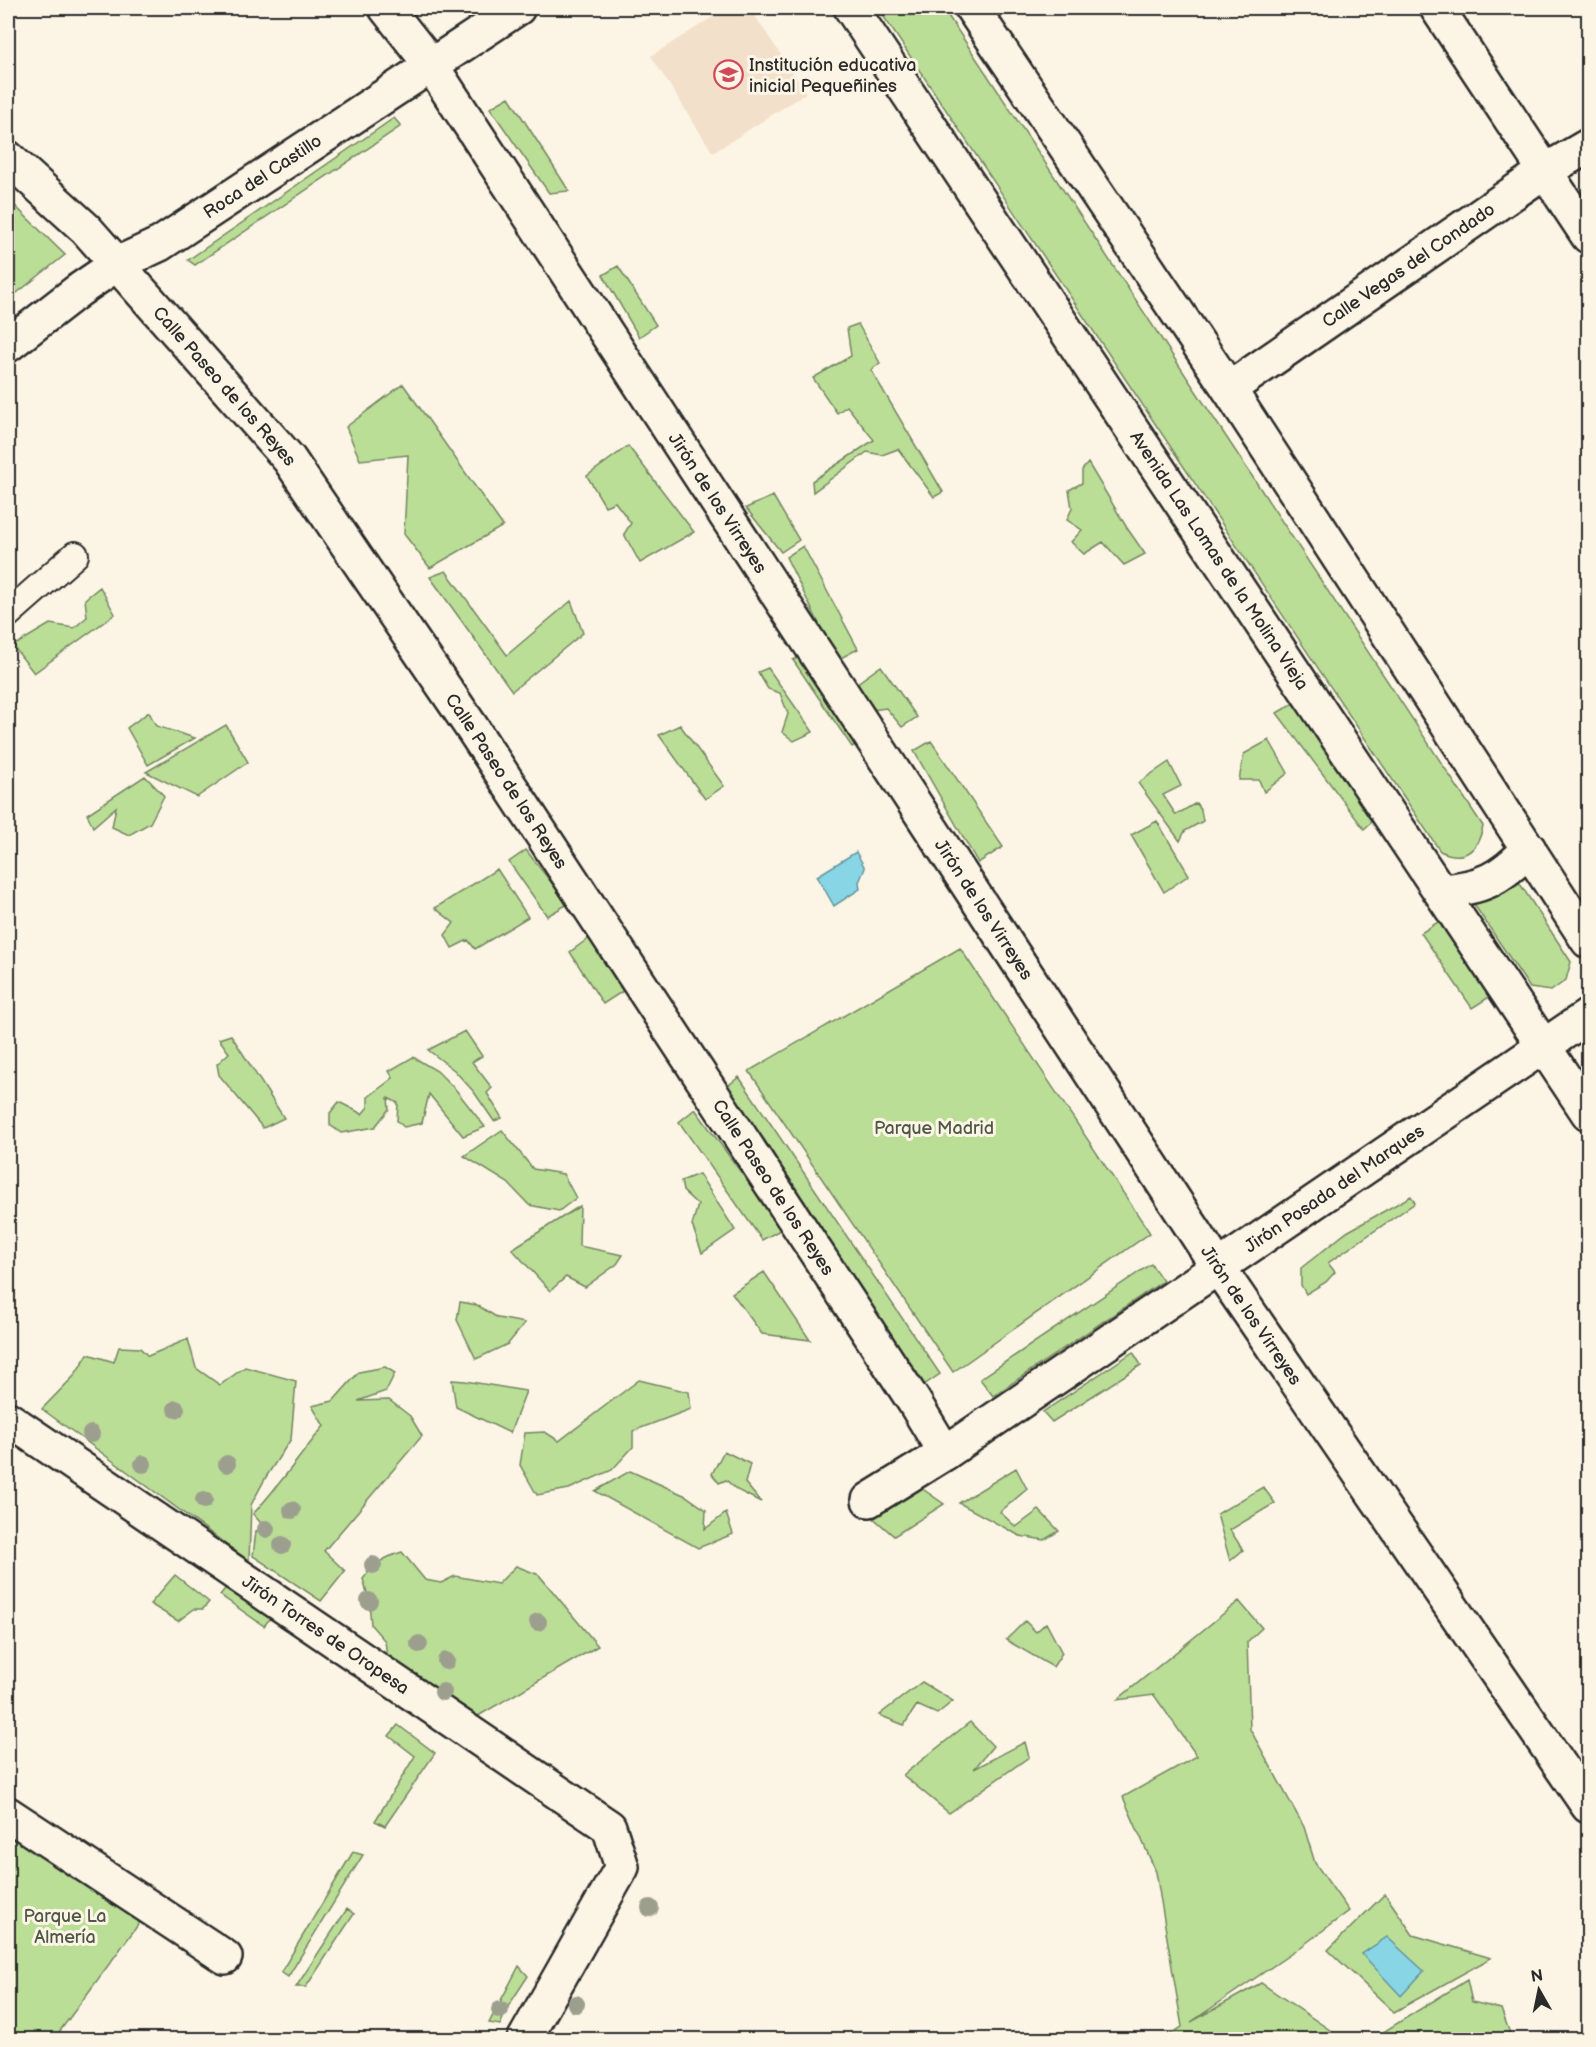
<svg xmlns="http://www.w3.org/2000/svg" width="1596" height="2047" font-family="'Balsamiq Sans',sans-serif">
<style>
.built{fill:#f2e0cb}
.green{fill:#bbde97;stroke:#738461;stroke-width:1.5}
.water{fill:#88d6e5;stroke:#63929b;stroke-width:1.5}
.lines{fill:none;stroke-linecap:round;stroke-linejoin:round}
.lane-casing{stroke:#2b2b2b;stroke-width:30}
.street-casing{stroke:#2b2b2b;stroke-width:38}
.secondary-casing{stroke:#2b2b2b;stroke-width:38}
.lane{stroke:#fcf5e5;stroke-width:26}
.street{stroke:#fcf5e5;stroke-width:33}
.secondary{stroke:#fcf5e5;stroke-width:33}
.tree{fill:#9d9f8e}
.labels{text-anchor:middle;stroke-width:6;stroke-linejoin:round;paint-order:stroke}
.poi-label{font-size:18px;fill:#2b2b2b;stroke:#fcf5e5;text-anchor:start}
.street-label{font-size:18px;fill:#2b2b2b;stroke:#fcf5e5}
.park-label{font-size:18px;fill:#4f5846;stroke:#fcf5e5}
</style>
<rect width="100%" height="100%" fill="#fcf5e5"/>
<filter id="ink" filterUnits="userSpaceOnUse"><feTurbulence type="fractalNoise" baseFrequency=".0167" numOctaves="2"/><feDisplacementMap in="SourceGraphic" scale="12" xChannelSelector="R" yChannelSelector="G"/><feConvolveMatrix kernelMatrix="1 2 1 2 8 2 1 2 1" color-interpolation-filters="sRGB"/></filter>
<g filter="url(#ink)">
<!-- built -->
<path class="built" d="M 727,8 L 750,8 L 806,93 L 713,153 L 651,56 Z"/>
<!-- green -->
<path class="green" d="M 878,8 L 943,8 L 1483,826 C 1478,851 1464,862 1440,851 Z
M 509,97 L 569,191 L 549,193 L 490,108 Z
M 394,118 L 401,126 L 195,265 L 188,260 Z
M 8,199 L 65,255 L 8,300 Z
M 618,266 L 656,325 L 639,337 L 603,275 Z
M 858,324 L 880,363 L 871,370 L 943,492 L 934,497 L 898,449 L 882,455 L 867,452 L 813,492 L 812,481 L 874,440 L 847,406 L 837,413 L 813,378 L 851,356 L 847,328 Z
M 403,384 L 503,526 L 430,568 L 404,534 L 408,455 L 360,460 L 346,427 Z
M 628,446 L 694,532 L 640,563 L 624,534 L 631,523 L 615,502 L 605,506 L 587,476 Z
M 1088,463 L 1127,528 L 1145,554 L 1124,565 L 1103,542 L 1084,554 L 1071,542 L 1082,530 L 1067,520 L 1072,508 L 1069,490 L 1082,483 L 1082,470 Z
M 773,496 L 799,540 L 781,552 L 746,508 Z
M 803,546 L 858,649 L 837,660 L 786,557 Z
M 446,571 L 507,655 L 571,601 L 583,633 L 512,691 L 430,577 Z
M 100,587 L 115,614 L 34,673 L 13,646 L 50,624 L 74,628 L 87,617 L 85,599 Z
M 806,654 L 866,738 L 852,747 L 793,660 Z
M 881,666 L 917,717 L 902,727 L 886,708 L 872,710 L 856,684 Z
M 768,668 L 813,732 L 794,741 L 782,732 L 788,714 L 780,693 L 768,689 L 758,672 Z
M 1297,701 L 1373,821 L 1364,829 L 1277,713 Z
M 149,712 L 156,726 L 195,738 L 148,765 L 127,728 Z
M 226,725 L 248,762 L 197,797 L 146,772 Z
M 680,725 L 724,786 L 705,799 L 659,735 Z
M 1269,740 L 1288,773 L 1264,792 L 1259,780 L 1239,780 L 1244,754 Z
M 931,741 L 1003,847 L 978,863 L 914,751 Z
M 1169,762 L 1181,786 L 1163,795 L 1176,815 L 1196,803 L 1201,810 L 1203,821 L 1185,831 L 1180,841 L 1138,783 Z
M 145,776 L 164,796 L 150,823 L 129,835 L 112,827 L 116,807 L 93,827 L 87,814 Z
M 1157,821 L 1189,875 L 1164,892 L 1131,835 Z
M 526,850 L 568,904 L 547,916 L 509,862 Z
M 497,869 L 528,917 L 475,949 L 468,940 L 452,948 L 445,935 L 454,923 L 435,908 Z
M 1511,870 L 1571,962 L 1566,980 L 1551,991 L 1530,988 L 1467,894 Z
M 1441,920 L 1494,994 L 1472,1008 L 1421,933 Z
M 589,938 L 623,991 L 603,1004 L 570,952 Z
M 960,948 L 1150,1233 L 953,1372 L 749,1071 Z
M 465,1031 L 482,1056 L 472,1062 L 492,1088 L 487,1093 L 502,1118 L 494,1121 L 474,1092 L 454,1070 L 428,1050 Z
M 231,1035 L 284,1118 L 263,1128 L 219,1075 L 217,1064 L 229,1053 L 219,1039 Z
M 413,1057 L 437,1071 L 456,1090 L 485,1127 L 463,1136 L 429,1094 L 422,1123 L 404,1127 L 397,1121 L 398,1103 L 388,1098 L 389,1109 L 375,1127 L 341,1133 L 330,1125 L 330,1113 L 339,1102 L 362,1114 L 368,1107 L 368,1097 L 393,1078 L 389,1071 Z
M 739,1077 L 940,1374 L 918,1389 L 721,1091 Z
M 695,1109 L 782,1229 L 762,1240 L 679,1122 Z
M 502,1130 L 533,1169 L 563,1174 L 576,1198 L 559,1211 L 529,1205 L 508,1183 L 464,1156 Z
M 699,1174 L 735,1230 L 702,1253 L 692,1225 L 698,1205 L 683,1191 L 681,1181 Z
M 1411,1196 L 1415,1203 L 1328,1263 L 1335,1272 L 1326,1282 L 1306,1294 L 1301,1285 L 1301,1268 L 1347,1232 Z
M 580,1206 L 579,1246 L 623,1255 L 617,1264 L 585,1287 L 566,1277 L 550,1291 L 512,1249 Z
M 1151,1264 L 1163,1281 L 993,1396 L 980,1379 Z
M 764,1272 L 810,1340 L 762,1334 L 732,1293 Z
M 460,1302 L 477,1305 L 498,1318 L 525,1323 L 508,1344 L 476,1359 L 457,1320 Z
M 188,1339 L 196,1368 L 220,1385 L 245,1367 L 296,1381 L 291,1439 L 266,1477 L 251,1505 L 249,1561 L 42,1409 L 74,1376 L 88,1354 L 114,1362 L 119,1347 L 140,1348 L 148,1356 Z
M 1133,1352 L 1141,1365 L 1052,1422 L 1043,1412 Z
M 385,1367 L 395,1373 L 386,1391 L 358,1401 L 389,1400 L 410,1416 L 422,1436 L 324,1551 L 345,1571 L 321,1601 L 253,1556 L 256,1531 L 266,1529 L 253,1514 C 279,1486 300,1455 324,1426 L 312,1406 L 333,1401 L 359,1372 Z
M 452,1380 L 465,1381 L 526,1391 L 510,1433 L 456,1407 Z
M 639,1380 L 689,1392 L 691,1409 L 633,1431 L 633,1447 L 612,1470 L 569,1489 L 537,1495 L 520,1465 L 525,1433 L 545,1432 L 559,1441 Z
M 724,1451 L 750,1464 L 745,1483 L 761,1502 L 737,1490 L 726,1480 L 719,1483 L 712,1474 Z
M 1016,1468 L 1027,1489 L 1000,1512 L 1016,1527 L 1039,1510 L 1059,1531 L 1044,1540 L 1020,1536 L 959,1503 Z
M 630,1471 L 686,1496 L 706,1510 L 705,1529 L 726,1513 L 733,1534 L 698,1548 L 595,1491 Z
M 914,1483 L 944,1504 L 894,1536 L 870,1515 Z
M 1263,1487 L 1275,1503 L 1230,1530 L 1243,1550 L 1230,1561 L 1217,1514 Z
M 402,1552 L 425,1580 L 441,1583 L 455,1576 L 498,1584 L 516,1566 L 539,1575 L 598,1646 L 478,1716 L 387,1656 L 385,1641 L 371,1625 L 369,1601 L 363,1579 C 375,1563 383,1558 402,1552 Z
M 175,1575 L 209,1602 L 203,1609 L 194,1609 L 178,1621 L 150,1604 Z
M 235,1576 L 280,1606 L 264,1626 L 220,1595 Z
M 1239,1601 L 1262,1628 L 1247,1642 L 1250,1729 L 1304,1827 L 1315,1863 L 1349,1911 L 1298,1949 L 1191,2022 L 1261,1983 L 1343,2039 L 1173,2040 L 1169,2035 L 1182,2027 L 1156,1872 L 1123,1797 L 1197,1756 L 1154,1695 L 1117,1700 Z
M 1025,1621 L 1036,1632 L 1046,1623 L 1062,1653 L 1053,1667 L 1006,1640 Z
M 922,1682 L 953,1701 L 937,1714 L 917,1705 L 904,1725 L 879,1715 Z
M 970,1722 L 993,1746 L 974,1769 L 1025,1742 L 1029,1757 L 949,1813 L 903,1775 Z
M 398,1725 L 435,1753 L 385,1826 L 375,1821 L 415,1756 L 389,1736 Z
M 8,1822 L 149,1910 L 54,2039 L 8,2039 Z
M 353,1852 L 363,1855 L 288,1977 L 281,1972 Z
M 1385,1894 L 1413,1935 L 1491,1958 L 1394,2012 L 1328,1950 Z
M 347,1909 L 354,1914 L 306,1987 L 296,1987 Z
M 519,1966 L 528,1976 L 509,2005 L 500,2025 L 489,2023 Z
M 1467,1980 L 1472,2002 L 1501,2009 L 1512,2039 L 1376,2039 L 1380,2034 Z"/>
<!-- water -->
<path class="water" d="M 856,852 L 865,868 L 859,882 L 860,889 L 834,906 L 817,876 Z
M 1387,1937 L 1424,1971 L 1401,1996 L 1362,1954 Z"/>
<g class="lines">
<defs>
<path id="lane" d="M 8,614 L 75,555"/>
<g id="street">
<path id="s1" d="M 386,8 L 431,65 L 1218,1267 L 1588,1806"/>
<path d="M 1437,8 L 1588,236"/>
<path id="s2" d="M 8,158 L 86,229 L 289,459 L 472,728 L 913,1400 L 945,1453"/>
<path id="s3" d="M 8,345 L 79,290 L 117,264 L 160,244 L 518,8"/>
<path id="s4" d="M 1229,389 L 1545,171 L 1588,146"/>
<path id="s5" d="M 8,1419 L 609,1827 L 622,1867 L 524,2040"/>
<path id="s6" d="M 869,1500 L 945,1453 L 1588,1016"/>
<path d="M 8,1814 L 225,1957"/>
</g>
<g id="secondary">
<path id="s7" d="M 851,8 L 1588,1113"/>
<path d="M 972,8 L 1229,389 L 1588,941"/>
<path d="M 1441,891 C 1482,888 1500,879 1529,849"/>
</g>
</defs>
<!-- lane casing -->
<use href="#lane" class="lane-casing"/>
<!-- street casing -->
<use href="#street" class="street-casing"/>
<!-- secondary casing -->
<use href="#secondary" class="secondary-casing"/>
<!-- lane -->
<use href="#lane" class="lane"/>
<!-- street -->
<use href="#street" class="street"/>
<!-- secondary -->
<use href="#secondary" class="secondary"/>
</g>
<!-- trees -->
<g class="tree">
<circle cx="176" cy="1409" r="9"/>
<circle cx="91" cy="1434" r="9"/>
<circle cx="143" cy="1464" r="9"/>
<circle cx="227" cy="1464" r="9"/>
<circle cx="204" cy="1500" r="9"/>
<circle cx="292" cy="1510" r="9"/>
<circle cx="266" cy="1529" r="9"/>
<circle cx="282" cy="1545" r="9"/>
<circle cx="373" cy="1565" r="9"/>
<circle cx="369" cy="1601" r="9"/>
<circle cx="538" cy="1622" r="9"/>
<circle cx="419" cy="1644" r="9"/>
<circle cx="446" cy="1661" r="9"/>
<circle cx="443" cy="1692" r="9"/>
<circle cx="650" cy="1908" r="9"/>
<circle cx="576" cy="2004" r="9"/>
<circle cx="500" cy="2010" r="9"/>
</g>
</g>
<!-- icons -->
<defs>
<symbol id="school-ring" viewBox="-11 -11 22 22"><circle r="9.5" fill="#fcf5e5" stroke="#d1495b" stroke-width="1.5"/><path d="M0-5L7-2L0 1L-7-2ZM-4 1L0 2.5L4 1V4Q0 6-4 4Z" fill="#d1495b"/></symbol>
</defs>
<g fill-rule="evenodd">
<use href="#school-ring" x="712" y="58" width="33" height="33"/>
</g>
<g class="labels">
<!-- poi labels -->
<g class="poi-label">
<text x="749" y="71">Institución educativa<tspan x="749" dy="21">inicial Pequeñines</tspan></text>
</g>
<!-- street labels -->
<g class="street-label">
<text dy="6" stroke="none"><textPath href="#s3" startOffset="306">Roca del Castillo</textPath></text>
<text dy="6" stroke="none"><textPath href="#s4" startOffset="218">Calle Vegas del Condado</textPath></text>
<text dy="6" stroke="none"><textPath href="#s2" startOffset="315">Calle Paseo de los Reyes</textPath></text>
<text dy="6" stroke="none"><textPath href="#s1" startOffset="596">Jirón de los Virreyes</textPath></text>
<text dy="6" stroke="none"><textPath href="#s7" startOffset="664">Avenida Las Lomas de la Molina Vieja</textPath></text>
<text dy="6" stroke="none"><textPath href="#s2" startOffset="801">Calle Paseo de los Reyes</textPath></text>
<text dy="6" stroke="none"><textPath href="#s1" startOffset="1082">Jirón de los Virreyes</textPath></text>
<text dy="6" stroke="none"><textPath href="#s2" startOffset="1287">Calle Paseo de los Reyes</textPath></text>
<text dy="6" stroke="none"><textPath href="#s6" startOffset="560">Jirón Posada del Marques</textPath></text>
<text dy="6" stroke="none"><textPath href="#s1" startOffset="1568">Jirón de los Virreyes</textPath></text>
<text dy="6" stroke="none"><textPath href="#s5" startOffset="384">Jirón Torres de Oropesa</textPath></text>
</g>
<!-- park labels -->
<g class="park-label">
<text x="934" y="1134">Parque Madrid</text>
<text x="65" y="1922">Parque La<tspan x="65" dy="21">Almería</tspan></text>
</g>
</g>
<!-- margin -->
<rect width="1596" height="2047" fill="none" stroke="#fcf5e5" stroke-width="30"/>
<rect x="15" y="15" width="1566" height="2017" fill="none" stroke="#2b2b2b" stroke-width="2" filter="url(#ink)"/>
<!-- north arrow -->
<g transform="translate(1539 1990) rotate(351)" stroke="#fcf5e5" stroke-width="4.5" paint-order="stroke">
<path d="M0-4.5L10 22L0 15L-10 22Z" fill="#2b2b2b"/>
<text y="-9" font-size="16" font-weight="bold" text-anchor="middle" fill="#2b2b2b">N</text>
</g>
</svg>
